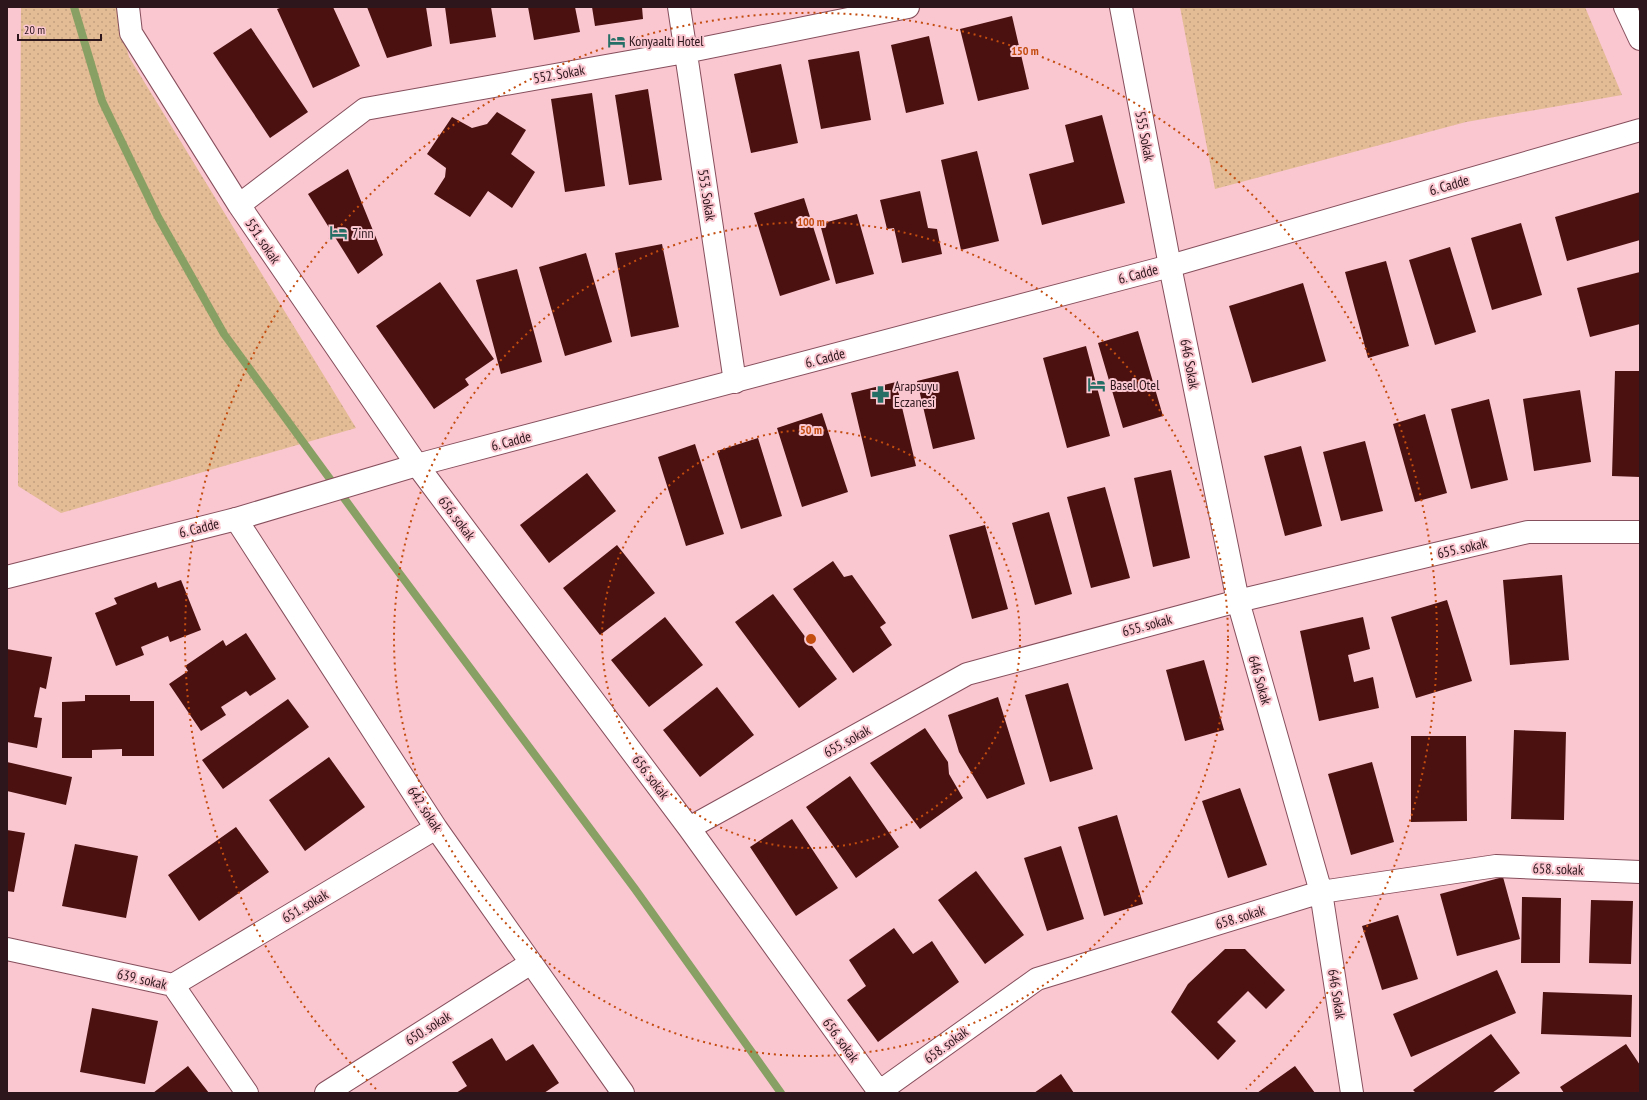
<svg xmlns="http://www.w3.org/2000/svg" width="1647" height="1100" font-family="'PT Sans Narrow',sans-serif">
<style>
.grass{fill:url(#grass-dots)}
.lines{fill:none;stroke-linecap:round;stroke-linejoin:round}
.stream{stroke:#89a064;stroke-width:8}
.building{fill:#4b1110}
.minor-casing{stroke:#864f5c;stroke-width:24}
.secondary-casing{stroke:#864f5c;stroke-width:24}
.minor{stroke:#fff;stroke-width:22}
.secondary{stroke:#fff;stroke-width:22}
.ring{fill:none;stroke:#c34c0f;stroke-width:2;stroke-dasharray:2 4}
.labels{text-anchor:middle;stroke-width:4;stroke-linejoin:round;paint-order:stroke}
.poi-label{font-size:14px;fill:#2d161c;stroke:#fac6d0;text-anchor:start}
.street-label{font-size:14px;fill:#2d161c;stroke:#fac6d0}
.centre{fill:#c34c0f;stroke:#fac6d0;stroke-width:2}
.ring-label{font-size:12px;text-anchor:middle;font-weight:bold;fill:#c34c0f;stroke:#fac6d0;stroke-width:4;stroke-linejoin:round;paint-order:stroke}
</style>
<defs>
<pattern id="grass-dots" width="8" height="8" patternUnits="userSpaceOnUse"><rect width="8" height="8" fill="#e3bb94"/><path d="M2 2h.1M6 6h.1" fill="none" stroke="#c3a07f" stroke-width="1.8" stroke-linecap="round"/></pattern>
</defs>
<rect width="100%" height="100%" fill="#fac6d0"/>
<!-- grass -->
<path class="grass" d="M 21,7 L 116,7 L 129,57 L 356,428 L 61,513 L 18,486 Z
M 1180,7 L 1585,7 L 1622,95 L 1466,122 L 1215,189 Z"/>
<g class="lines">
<!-- stream -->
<path class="stream" d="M 74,7 L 102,101 L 158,217 L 224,334 L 379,546 L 635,889 L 781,1093"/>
</g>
<!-- building -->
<path class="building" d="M 283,7 L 333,7 L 360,66 L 313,88 L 277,9 Z
M 367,7 L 426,7 L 432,46 L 387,58 Z
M 445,7 L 491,7 L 496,37 L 450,44 Z
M 528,7 L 575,7 L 580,32 L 534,40 Z
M 592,7 L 642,7 L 643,19 L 595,26 Z
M 1012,16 L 1029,89 L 978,101 L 960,29 Z
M 251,28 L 308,112 L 270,138 L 213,53 Z
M 929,36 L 944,104 L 906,113 L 891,45 Z
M 859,51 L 871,120 L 821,129 L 808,60 Z
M 781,64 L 798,143 L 751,153 L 734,74 Z
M 648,89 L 662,180 L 629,185 L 615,95 Z
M 592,93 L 605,186 L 565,192 L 551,99 Z
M 497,112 L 526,130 L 511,154 L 535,172 L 512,208 L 488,191 L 470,217 L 434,194 L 445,177 L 446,168 L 427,154 L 452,117 L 472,128 L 487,124 Z
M 1102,115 L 1125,203 L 1042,225 L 1029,174 L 1074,162 L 1065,125 Z
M 977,151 L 999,241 L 961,250 L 941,160 Z
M 348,169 L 383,255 L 358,274 L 308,194 Z
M 920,191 L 928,228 L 937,229 L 942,254 L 902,263 L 894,228 L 887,229 L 880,200 Z
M 1640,192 L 1640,240 L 1567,261 L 1555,217 Z
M 804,198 L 830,280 L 780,296 L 754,213 Z
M 857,214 L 874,274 L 836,284 L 820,224 Z
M 1521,223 L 1542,295 L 1492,310 L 1471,238 Z
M 662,244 L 679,327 L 631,337 L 615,253 Z
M 1450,247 L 1476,332 L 1435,345 L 1409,260 Z
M 586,253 L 612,342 L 565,356 L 539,267 Z
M 1386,261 L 1409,346 L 1368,358 L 1345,272 Z
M 517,269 L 542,362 L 501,374 L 476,280 Z
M 1640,272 L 1640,324 L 1590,337 L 1577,288 Z
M 440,282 L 494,359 L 465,379 L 469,385 L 434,409 L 376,326 Z
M 1303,283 L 1326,361 L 1252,383 L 1229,306 Z
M 1138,331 L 1163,416 L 1123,428 L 1098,343 Z
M 1086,346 L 1110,436 L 1067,448 L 1043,358 Z
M 958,371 L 975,439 L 933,449 L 917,381 Z
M 1615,371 L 1640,371 L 1640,477 L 1612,476 Z
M 896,382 L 916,466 L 871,477 L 851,393 Z
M 1580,390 L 1591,462 L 1534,471 L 1523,399 Z
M 1489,399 L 1508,480 L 1471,489 L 1451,409 Z
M 822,413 L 848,492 L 802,507 L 777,428 Z
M 1425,414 L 1447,493 L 1415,502 L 1393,424 Z
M 758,438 L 782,516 L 741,529 L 717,451 Z
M 1365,441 L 1383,511 L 1341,521 L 1323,452 Z
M 695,444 L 724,534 L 686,546 L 658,457 Z
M 1301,446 L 1322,526 L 1285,536 L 1264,456 Z
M 1171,470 L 1190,558 L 1153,567 L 1134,478 Z
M 587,473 L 616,511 L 549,563 L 520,525 Z
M 1105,487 L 1130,578 L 1091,588 L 1067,497 Z
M 1049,512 L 1072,594 L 1035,605 L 1012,523 Z
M 985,525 L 1008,609 L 972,619 L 949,535 Z
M 617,545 L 655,593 L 600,635 L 563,588 Z
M 833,561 L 844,577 L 852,575 L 886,623 L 880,627 L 892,645 L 853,673 L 793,589 Z
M 1562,575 L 1569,660 L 1510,665 L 1503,580 Z
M 181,580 L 201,630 L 170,642 L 168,636 L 141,647 L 144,655 L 116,666 L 95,613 L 117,604 L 114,598 L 156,582 L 158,588 Z
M 773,594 L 837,679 L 799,708 L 735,622 Z
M 1447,600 L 1472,681 L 1416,698 L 1391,617 Z
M 665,617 L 703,665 L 649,707 L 611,660 Z
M 1363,617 L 1370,649 L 1348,655 L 1354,682 L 1373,677 L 1379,708 L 1319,721 L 1300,631 Z
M 246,633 L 276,679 L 250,696 L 246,691 L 221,707 L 226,715 L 201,731 L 169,684 L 188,671 L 185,666 L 223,640 L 226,646 Z
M 7,649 L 52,657 L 46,689 L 40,687 L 34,717 L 42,718 L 37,748 L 7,742 Z
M 1204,660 L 1224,730 L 1185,741 L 1166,670 Z
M 1068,683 L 1093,769 L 1050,782 L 1025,695 Z
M 717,687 L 754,735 L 700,777 L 663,730 Z
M 85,695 L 130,695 L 130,701 L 154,701 L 154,756 L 122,756 L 122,749 L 92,750 L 92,758 L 62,758 L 62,702 L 85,701 Z
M 998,697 L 1025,784 L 987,799 L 959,752 L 948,715 Z
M 288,699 L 309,727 L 223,789 L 202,760 Z
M 925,728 L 948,762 L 949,774 L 963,798 L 920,829 L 870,763 Z
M 1514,730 L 1566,732 L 1564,820 L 1511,819 Z
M 1411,736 L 1466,736 L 1467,821 L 1411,822 Z
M 329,757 L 365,807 L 305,851 L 269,800 Z
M 7,762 L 72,777 L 66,805 L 7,791 Z
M 1372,762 L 1394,842 L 1351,855 L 1328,774 Z
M 850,776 L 899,847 L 856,878 L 806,807 Z
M 1240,788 L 1267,865 L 1228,878 L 1202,801 Z
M 1117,815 L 1143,904 L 1104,916 L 1078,827 Z
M 792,819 L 838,888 L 796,916 L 750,847 Z
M 236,827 L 269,872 L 199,921 L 168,875 Z
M 7,830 L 25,833 L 14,892 L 7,891 Z
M 75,844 L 138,856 L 126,918 L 62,906 Z
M 1061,846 L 1084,919 L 1047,931 L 1024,858 Z
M 976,871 L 1024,935 L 985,964 L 938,900 Z
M 1503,877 L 1520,939 L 1457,956 L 1440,894 Z
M 1522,897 L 1561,898 L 1560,963 L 1521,963 Z
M 1591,900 L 1633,901 L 1631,964 L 1589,963 Z
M 1398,915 L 1418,979 L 1382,990 L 1362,926 Z
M 894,928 L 913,954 L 932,941 L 959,982 L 878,1042 L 847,1000 L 866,986 L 849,960 Z
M 1225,949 L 1245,949 L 1285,990 L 1266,1009 L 1248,991 L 1217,1022 L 1236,1041 L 1218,1060 L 1171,1012 L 1188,984 Z
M 1497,970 L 1516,1013 L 1411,1057 L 1393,1014 Z
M 1543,992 L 1632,995 L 1631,1037 L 1541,1034 Z
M 92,1008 L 158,1021 L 145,1084 L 80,1072 Z
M 1491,1034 L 1520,1073 L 1492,1093 L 1416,1093 L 1413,1090 Z
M 492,1038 L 506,1061 L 533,1044 L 559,1083 L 544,1093 L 456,1093 L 467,1086 L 452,1062 Z
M 1626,1044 L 1640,1065 L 1640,1093 L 1564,1093 L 1560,1087 Z
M 188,1066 L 209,1093 L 153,1093 Z
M 1295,1066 L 1315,1093 L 1257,1093 Z
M 1061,1074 L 1074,1093 L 1034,1093 Z"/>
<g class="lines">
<defs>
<path id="minor" d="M 128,7 L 131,33 L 239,205 L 417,465 L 689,828 L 880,1093
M 679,7 L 735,382
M 1121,7 L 1170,266 L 1238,601 L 1321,892 L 1352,1093
M 1625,7 L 1640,39
M 239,205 L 365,109 L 685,52 L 908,7
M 236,519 L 436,828 L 623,1093
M 689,828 L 967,674 L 1238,601 L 1528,532 L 1640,532
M 7,949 L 173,985 L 247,1093
M 173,985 L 436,828
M 879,1092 L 1037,979 L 1321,892 L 1496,866 L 1640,872
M 326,1093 L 531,963"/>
<path id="secondary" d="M 7,577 L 236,519 L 417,465 L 1170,266 L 1640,130"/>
</defs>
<!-- minor casing -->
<use href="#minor" class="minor-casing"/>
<!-- secondary casing -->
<use href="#secondary" class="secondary-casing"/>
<!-- minor -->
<use href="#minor" class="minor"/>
<!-- secondary -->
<use href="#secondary" class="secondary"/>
</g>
<!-- distance rings -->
<g class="ring">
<circle cx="811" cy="639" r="209"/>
<circle cx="811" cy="639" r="417"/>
<path d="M376 1089A626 626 0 1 1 1246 1089"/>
</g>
<!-- icons -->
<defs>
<symbol id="hotel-bare" viewBox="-9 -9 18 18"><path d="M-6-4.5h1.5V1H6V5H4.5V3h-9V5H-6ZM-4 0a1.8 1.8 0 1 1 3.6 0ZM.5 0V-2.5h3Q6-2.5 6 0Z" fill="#266f67" stroke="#fac6d0" stroke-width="2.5" paint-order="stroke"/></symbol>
<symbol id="pharmacy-bare" viewBox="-9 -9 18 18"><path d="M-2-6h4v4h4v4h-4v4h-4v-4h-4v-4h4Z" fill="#266f67" stroke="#fac6d0" stroke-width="2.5" paint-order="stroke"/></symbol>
</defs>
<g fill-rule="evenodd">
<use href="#hotel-bare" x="604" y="28" width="25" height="25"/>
<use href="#hotel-bare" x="326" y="220" width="25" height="25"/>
<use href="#hotel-bare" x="1084" y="372" width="25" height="25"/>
<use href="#pharmacy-bare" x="868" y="382" width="25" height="25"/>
</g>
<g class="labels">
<!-- poi labels -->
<g class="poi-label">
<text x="629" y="46">Konyaaltı Hotel</text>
<text x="352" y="238">7inn</text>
<text x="1110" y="390">Basel Otel</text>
<text x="894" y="391">Arapsuyu<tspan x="894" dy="16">Eczanesi</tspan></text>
</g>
<!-- street labels -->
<g class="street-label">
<text transform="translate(559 74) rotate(-10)" y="5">552. Sokak</text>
<text transform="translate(1145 136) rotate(79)" y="5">555 Sokak</text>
<text transform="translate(1449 185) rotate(-16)" y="5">6. Cadde</text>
<text transform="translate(707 195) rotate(81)" y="5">553. Sokak</text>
<text transform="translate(263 241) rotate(56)" y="5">551. sokak</text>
<text transform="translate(1138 274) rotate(-15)" y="5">6. Cadde</text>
<text transform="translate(825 358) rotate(-15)" y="5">6. Cadde</text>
<text transform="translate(1190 364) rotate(79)" y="5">646 Sokak</text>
<text transform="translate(511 441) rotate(-15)" y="5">6. Cadde</text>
<text transform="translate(457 518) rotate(53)" y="5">656. sokak</text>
<text transform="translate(199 528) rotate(-14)" y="5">6. Cadde</text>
<text transform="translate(1462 548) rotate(-13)" y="5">655. sokak</text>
<text transform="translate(1147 625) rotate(-15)" y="5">655. sokak</text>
<text transform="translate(1260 680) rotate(74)" y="5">646 Sokak</text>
<text transform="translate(847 741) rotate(-29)" y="5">655. sokak</text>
<text transform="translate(651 777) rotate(53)" y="5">656. sokak</text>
<text transform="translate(425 809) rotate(57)" y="5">642. sokak</text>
<text transform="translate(1558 869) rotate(2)" y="5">658. sokak</text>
<text transform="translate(305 906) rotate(-31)" y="5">651. sokak</text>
<text transform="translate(1240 917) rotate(-17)" y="5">658. sokak</text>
<text transform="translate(142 979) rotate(13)" y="5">639. sokak</text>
<text transform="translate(1337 994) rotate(81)" y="5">646 Sokak</text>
<text transform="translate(428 1028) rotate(-32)" y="5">650. sokak</text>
<text transform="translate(841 1040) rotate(54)" y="5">656. sokak</text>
<text transform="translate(946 1045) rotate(-36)" y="5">658. sokak</text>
</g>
</g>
<circle cx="811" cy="639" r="6" class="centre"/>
<g class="ring-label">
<text x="1025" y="55">150 m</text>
<text x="811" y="226">100 m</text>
<text x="811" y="434">50 m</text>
</g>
<!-- border -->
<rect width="1647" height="1100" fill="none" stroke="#2d161c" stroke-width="16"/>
<!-- scale -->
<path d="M18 34v6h83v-6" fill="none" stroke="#2d161c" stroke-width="2"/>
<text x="24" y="34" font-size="12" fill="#2d161c" stroke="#fac6d0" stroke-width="3" paint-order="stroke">20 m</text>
</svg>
